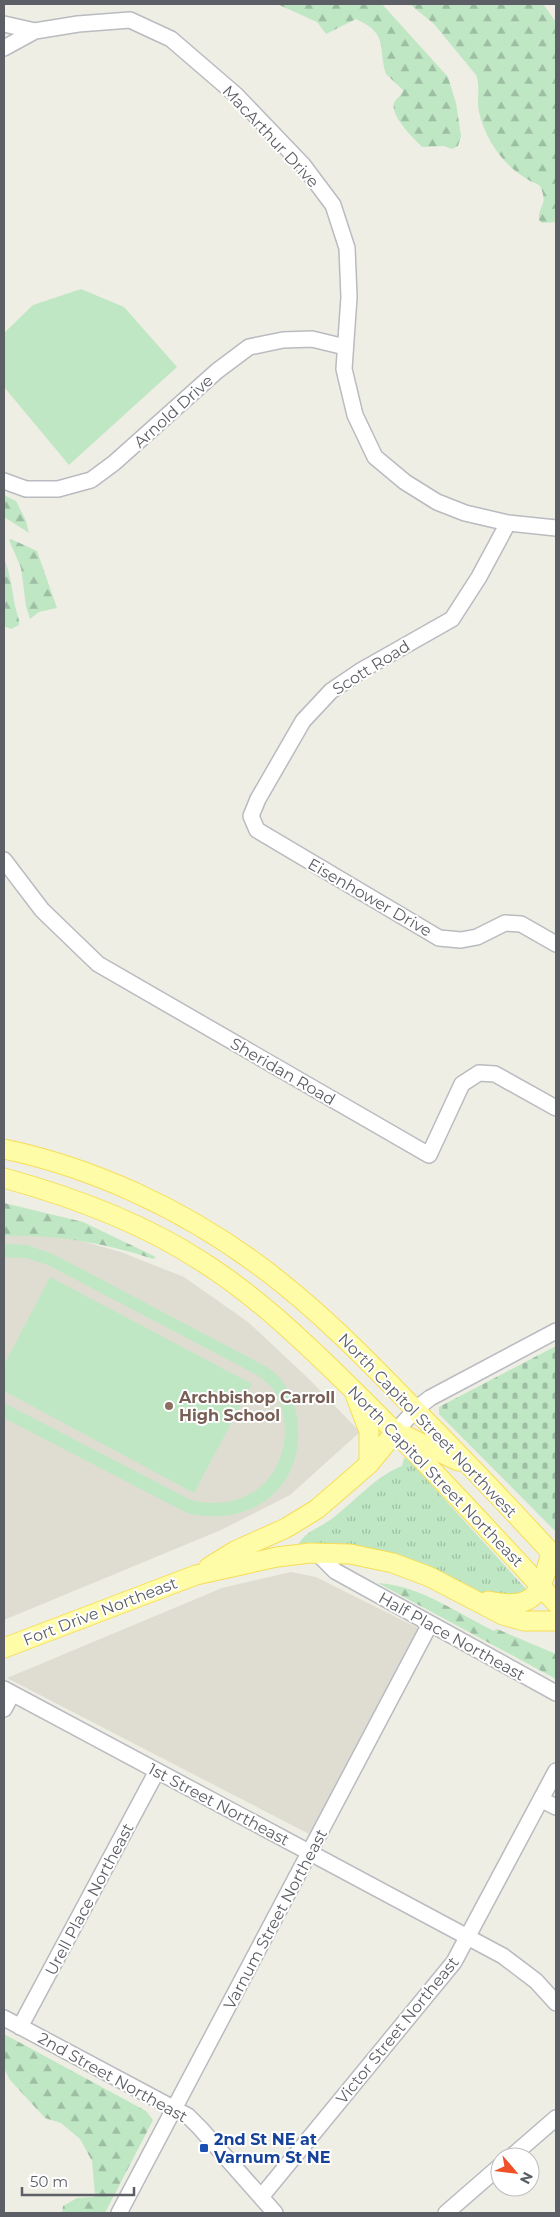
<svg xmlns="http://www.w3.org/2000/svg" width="560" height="2217" font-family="Montserrat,sans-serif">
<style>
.education{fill:#dfddd2}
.grass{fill:url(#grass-tufts)}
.forest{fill:url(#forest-firs)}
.cemetery{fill:url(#cemetery-stones)}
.pitch{fill:#bfe7c4}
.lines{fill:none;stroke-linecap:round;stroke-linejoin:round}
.minor-casing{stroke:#b9bbc0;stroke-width:18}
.major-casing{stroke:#f6dd55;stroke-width:21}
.minor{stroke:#fff;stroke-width:15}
.major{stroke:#fffca8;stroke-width:19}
.education-dot{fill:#8d6e63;stroke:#fff;stroke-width:2}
.transit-dot{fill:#1a4fb4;stroke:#fff;stroke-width:2}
.labels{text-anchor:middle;stroke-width:4;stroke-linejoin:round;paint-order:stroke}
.street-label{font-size:16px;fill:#5c5f65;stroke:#fff}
.education-label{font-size:16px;font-weight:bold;fill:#785e54;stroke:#fff;text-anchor:start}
.transit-label{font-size:16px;font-weight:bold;fill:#164399;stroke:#fff;text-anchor:start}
</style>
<defs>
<pattern id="grass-tufts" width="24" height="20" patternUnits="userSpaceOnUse" patternTransform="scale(1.25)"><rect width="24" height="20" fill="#bfe7c4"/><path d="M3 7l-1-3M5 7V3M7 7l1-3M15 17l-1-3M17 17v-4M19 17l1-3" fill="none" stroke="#9ebea3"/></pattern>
<pattern id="forest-firs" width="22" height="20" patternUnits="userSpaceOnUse" patternTransform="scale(1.25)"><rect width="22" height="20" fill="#bfe7c4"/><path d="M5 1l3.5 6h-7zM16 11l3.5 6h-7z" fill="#9ebea3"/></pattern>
<pattern id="cemetery-stones" width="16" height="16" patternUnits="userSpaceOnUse" patternTransform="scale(1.25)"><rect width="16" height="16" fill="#bfe7c4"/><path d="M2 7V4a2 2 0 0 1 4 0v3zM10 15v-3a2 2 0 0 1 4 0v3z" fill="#9ebea3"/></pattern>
</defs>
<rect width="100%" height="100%" fill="#efeee4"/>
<!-- education -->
<path class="education" d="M 4,1235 L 60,1235 L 121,1252 L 184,1277 L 248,1322 L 310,1380 L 360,1432 L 290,1495 L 221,1530 L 4,1620 Z
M 291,1572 L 316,1577 L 420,1629 L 309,1834 L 7,1678 L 222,1588 Z"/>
<!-- grass -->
<path class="grass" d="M 404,1458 L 409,1460 L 526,1589 L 516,1598 L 486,1596 L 426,1564 L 363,1547 L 333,1544 L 298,1545 C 305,1531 322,1527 334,1517 C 356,1500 376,1476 402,1466 Z"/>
<!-- forest -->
<path class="forest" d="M 277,4 L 382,4 L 448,77 L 456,103 L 461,136 L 458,146 L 452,149 L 444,146 L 422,147 C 414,139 390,116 394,103 C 396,98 402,96 403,90 L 386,74 C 377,46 390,35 356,19 L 326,34 L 317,22 Z
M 412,4 L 543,4 L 556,22 L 556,222 L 542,223 L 539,220 C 538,204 549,206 540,186 C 536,183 531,182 527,179 C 503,165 485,139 479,112 C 476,99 481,87 476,75 L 434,24 L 412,6 Z
M 4,495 L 16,501 L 26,521 L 29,533 L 4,517 Z
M 11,539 L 37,551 L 57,608 L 39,612 L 30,619 L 26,606 L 21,568 L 9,540 Z
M 4,558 C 11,575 12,592 16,610 C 17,615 20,619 19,625 L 11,629 L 4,626 Z
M 4,1203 L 83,1222 L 156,1257 L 153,1259 C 105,1243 55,1234 4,1236 Z
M 378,1583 C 419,1585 457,1613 494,1631 L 497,1629 L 556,1654 L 556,1679 Z
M 4,2034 L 146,2111 L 153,2120 L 105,2213 L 62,2213 L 63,2206 L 77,2198 L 93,2197 L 95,2195 L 92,2161 L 80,2139 L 61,2123 L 45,2118 L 10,2080 L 4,2068 Z"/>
<!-- cemetery -->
<path class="cemetery" d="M 556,1346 L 556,1532 L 439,1414 L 439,1407 Z"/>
<!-- pitch -->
<path class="pitch" d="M 81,289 L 124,307 L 177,367 L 69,465 L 4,387 L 4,333 L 33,305 Z
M 4,1244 L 27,1245 L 53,1254 L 265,1366 C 271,1370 278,1375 282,1381 C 294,1397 299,1417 298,1436 C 297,1496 243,1527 187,1513 L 4,1418 L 4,1403 L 191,1500 C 240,1513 283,1484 285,1432 C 285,1418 281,1400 272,1388 C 268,1383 262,1379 257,1375 L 48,1265 L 26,1258 L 4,1257 Z
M 50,1277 L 252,1384 L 194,1493 L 4,1391 L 4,1365 Z"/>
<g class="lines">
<defs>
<path id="minor" d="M 4,24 L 35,31 L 78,24 L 130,20 L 171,39 L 236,95 L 303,165 L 333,205 L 347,248 L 349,297 L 344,369 L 355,415 L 375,457 L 405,482 L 437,502 L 465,513 L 508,523 L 556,528
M 4,48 L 35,31
M 4,481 L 26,489 L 58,489 L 91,480 L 114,463 L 217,371 L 249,347 L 283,340 L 312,339 L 345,347
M 508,523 L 479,577 L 452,619 L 362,670 L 331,691 L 303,721 L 258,799 L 251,816 L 257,830 L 439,938 L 461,940 L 477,937 L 505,923 L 521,924 L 556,944
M 4,860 L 42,910 L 98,964 L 429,1155 L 462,1084 L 479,1073 L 495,1074 L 556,1108
M 396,1431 L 416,1409 L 430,1398 L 556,1331
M 317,1553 L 335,1571 L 556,1693
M 4,1689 L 503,1956 L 536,1981 L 556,2003
M 4,1709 L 12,1694
M 542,1800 L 556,1807
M 4,2018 L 188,2116 L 200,2128 L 275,2213
M 20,2027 L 157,1771
M 511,2157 L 556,2118
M 261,2197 L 454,1962 L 556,1771
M 119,2213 L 430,1624
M 446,2213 L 500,2166"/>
<path id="major" d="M 4,1149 C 94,1168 182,1209 257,1264 C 321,1311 376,1369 431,1426 C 473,1469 515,1513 556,1558
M 4,1178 C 73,1197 141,1222 201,1261 C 255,1295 300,1338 345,1382 C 418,1453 487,1528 556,1603
M 356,1397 L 369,1431 L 369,1464
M 406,1436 L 458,1461
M 209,1567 L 235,1551 L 286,1528 L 317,1509 L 369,1464 L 396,1431
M 488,1601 C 535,1611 541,1594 551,1552
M 4,1648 L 196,1575 L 277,1557 L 310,1553 L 350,1554 L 393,1563 L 430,1577 L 503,1615 L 524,1621 L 556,1621"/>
</defs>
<!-- minor casing -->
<use href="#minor" class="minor-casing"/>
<!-- major casing -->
<use href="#major" class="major-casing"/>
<!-- minor -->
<use href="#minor" class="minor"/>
<!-- major -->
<use href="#major" class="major"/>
</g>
<!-- markers -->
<circle class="education-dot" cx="169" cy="1406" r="5"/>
<rect class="transit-dot" x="199" y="2143" width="10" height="10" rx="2.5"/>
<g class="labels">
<!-- street labels -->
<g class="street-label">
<text transform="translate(271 136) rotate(47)" y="6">MacArthur Drive</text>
<text transform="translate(173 411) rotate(-42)" y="6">Arnold Drive</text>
<text transform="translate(371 667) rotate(-32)" y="6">Scott Road</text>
<text transform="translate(370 897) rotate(30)" y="6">Eisenhower Drive</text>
<text transform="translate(283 1071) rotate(30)" y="6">Sheridan Road</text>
<text transform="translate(428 1425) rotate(46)" y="6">North Capitol Street Northwest</text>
<text transform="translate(436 1476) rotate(46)" y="6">North Capitol Street Northeast</text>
<text transform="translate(100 1611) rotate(-21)" y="6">Fort Drive Northeast</text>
<text transform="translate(452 1636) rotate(29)" y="6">Half Place Northeast</text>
<text transform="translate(219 1804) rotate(28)" y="6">1st Street Northeast</text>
<text transform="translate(89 1899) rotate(-62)" y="6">Urell Place Northeast</text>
<text transform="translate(275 1919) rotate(-62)" y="6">Varnum Street Northeast</text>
<text transform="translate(397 2030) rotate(-51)" y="6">Victor Street Northeast</text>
<text transform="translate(113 2077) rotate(29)" y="6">2nd Street Northeast</text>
</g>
<!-- education labels -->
<g class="education-label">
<text x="179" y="1403">Archbishop Carroll<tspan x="179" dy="18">High School</tspan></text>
</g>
<!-- transit labels -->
<g class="transit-label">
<text x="214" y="2145">2nd St NE at<tspan x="214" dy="18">Varnum St NE</tspan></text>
</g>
</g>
<!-- border -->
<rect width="560" height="2217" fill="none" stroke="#5c5f65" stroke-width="10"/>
<!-- north arrow -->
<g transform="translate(515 2172) rotate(118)"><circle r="24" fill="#ffffff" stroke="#bebfc1"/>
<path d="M0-4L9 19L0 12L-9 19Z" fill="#ef5129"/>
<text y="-8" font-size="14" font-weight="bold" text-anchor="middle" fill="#5c5f65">N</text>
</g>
<!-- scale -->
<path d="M22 2187v8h112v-8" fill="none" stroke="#5c5f65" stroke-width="2.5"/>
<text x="30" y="2187" font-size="15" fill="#5c5f65" stroke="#ffffff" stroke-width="4" paint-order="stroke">50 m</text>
</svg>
